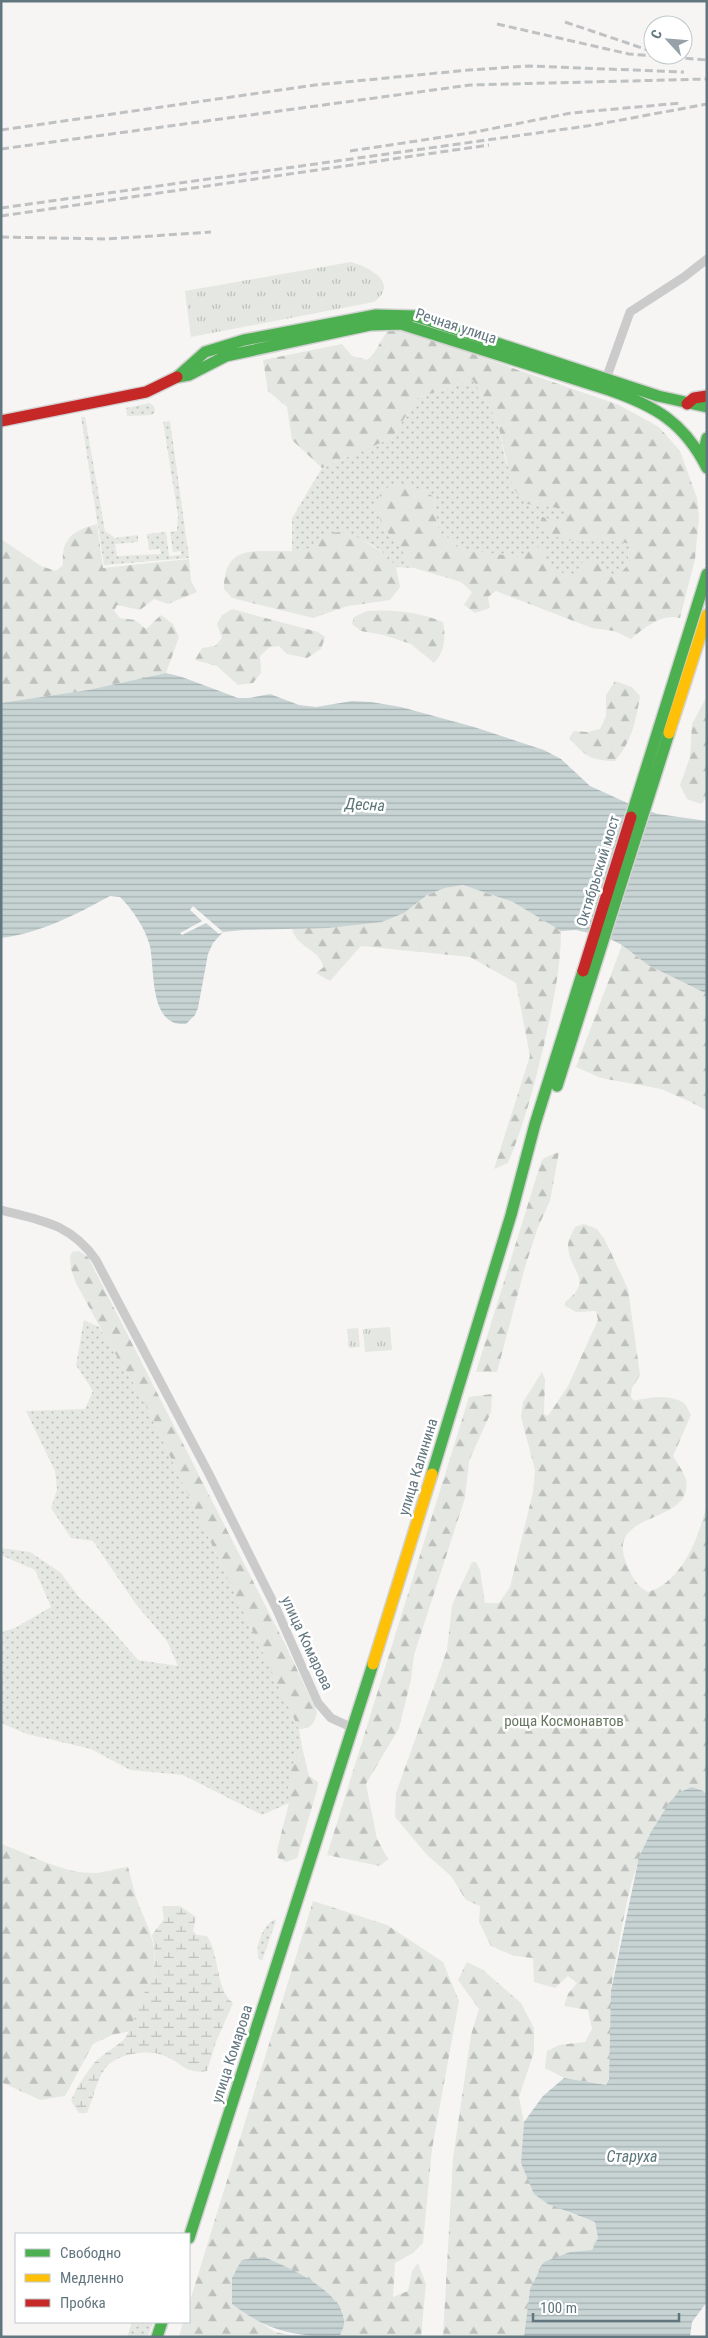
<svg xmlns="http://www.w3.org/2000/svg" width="708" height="2338" font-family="'Roboto Condensed',sans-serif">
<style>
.grass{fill:url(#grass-dots)}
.forest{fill:url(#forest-firs)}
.wetland{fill:url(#wetland-marsh)}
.park{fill:url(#park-tufts)}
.water{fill:url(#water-rules)}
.pier{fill:#f6f5f4}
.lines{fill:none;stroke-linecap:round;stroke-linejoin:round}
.fast-casing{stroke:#d2d2d2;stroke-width:14}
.slow-casing{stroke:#d2d2d2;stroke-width:14}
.jam-casing{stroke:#d2d2d2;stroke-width:14}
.street{stroke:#cbcbcc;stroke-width:9}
.fast{stroke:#4caf50;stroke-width:11}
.slow{stroke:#ffc107;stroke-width:11}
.jam{stroke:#c62828;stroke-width:11}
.rail{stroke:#c0c1c3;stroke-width:3;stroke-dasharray:8 4;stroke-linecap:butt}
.labels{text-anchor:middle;stroke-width:5;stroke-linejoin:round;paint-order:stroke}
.street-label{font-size:15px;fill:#62767f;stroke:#fff}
.park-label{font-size:15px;fill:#677760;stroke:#fff}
.water-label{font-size:16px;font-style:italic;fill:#5c767a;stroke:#fff}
</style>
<defs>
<pattern id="grass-dots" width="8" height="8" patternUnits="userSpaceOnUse" patternTransform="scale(1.25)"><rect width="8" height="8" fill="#e5e7e2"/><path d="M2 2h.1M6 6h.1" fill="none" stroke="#bdc0bc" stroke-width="1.8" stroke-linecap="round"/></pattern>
<pattern id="forest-firs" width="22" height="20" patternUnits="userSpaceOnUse" patternTransform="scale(1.25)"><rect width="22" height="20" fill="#e5e7e2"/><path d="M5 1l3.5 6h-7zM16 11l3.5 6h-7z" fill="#bdc0bc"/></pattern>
<pattern id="wetland-marsh" width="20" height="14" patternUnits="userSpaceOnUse" patternTransform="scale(1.25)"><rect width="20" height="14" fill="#e5e7e2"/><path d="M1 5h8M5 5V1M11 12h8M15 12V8" fill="none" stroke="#bdc0bc"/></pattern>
<pattern id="park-tufts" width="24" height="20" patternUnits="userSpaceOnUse" patternTransform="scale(1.25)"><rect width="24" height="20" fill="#e5e7e2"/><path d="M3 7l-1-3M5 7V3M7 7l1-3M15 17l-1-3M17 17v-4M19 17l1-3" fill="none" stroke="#bdc0bc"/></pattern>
<pattern id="water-rules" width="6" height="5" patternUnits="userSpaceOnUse" patternTransform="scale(1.25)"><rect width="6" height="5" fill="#c8d3d4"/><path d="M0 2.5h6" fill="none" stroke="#a6b0b1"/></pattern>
</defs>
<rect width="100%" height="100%" fill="#f6f5f4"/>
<!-- grass -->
<path class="grass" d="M 473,380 L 497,420 L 506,463 L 549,506 L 566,509 L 569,516 L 558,522 L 564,541 L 602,538 L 630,544 L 627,566 L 618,576 C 599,571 570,581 553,571 C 550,570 547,565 545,562 L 462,549 L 439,531 L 435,514 L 434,497 L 383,527 L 403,550 L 405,559 L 414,568 L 396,567 C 379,543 360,538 331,533 L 311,548 L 292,553 L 292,518 L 322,468 L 392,438 L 417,398 Z
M 149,403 L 154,406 L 155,412 L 152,415 L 127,416 L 126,408 Z
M 81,417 L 85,417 L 105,531 L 115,538 L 138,535 L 138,542 L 115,544 L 117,556 L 161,554 L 160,549 L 149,550 L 147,534 L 166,532 L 169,556 L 181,555 L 181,551 L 173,552 L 170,532 L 177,531 L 178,515 L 163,422 L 170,421 L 189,558 L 104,565 Z
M 84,1320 L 99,1327 L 142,1397 L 299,1729 L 302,1747 L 291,1773 L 289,1803 L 262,1815 L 183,1775 L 130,1770 L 91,1749 L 27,1734 L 1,1723 L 1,1632 L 15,1628 L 51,1607 L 35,1570 L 1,1555 L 1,1548 L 30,1552 L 61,1573 L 78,1596 L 105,1622 L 138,1660 L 178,1666 L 167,1641 L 135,1603 L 93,1541 L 71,1538 L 51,1508 L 57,1490 L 55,1471 L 26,1411 L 85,1409 L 93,1391 L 76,1365 Z
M 275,1919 L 276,1921 L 262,1961 L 259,1959 C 254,1946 264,1924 275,1919 Z
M 132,2322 L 153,2322 L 148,2337 L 127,2337 Z"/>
<!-- forest -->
<path class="forest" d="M 390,329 L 409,332 L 619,405 L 659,427 L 680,451 L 697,498 L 699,518 L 695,559 L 680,618 C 662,613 644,628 631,639 L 614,631 L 592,628 L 496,591 L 488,597 L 490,608 L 475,613 L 464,605 L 472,592 L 461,582 L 414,568 L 405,559 L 403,550 L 383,527 L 375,505 L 383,489 C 402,482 417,486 434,497 L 435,514 L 439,531 L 462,549 L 517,557 L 536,546 L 545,552 L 545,562 L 553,571 L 575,575 L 583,561 L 598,560 L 606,573 L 618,576 L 627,566 L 630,544 L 602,538 L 564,541 L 539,526 L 542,517 L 558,522 L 569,516 L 566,509 L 527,504 L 513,488 L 497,420 L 473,380 L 417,398 L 392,438 L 322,468 L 292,440 L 287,407 L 268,391 L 263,360 L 342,344 L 352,356 L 367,360 C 378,352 380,338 390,329 Z
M 97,524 L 103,568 L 189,559 L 191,581 L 197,592 L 168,604 L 154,599 L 140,610 L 117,605 L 114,611 L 120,618 L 135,620 L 146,629 L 161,615 L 173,624 L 179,637 L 166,673 L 88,690 L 1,703 L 1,539 L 41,566 L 56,571 L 63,565 C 61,539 72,531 97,524 Z
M 347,531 L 387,555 L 396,567 L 400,587 L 390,600 L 348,606 L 313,618 L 232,598 L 224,589 C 224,534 269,558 306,549 C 316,547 322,537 331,533 C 336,532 342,532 347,531 Z
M 232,609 L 318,632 L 325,637 L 321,649 L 307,658 L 287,654 L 279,646 L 270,647 L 260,656 L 261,673 L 253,683 L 238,685 L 217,666 L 195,660 L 202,648 L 215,646 L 222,638 L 217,624 L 222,615 Z
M 367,611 C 392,609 419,612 443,622 C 446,637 445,652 434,663 L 411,644 L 384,635 L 361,631 L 352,624 L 354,617 Z
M 615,681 L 632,687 L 640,696 C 636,721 632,741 615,761 C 591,761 584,755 569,738 L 574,731 L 588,732 L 600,729 L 606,716 L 606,695 Z
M 707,696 L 707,798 L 701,804 L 687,799 L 680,785 L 690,757 L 692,724 Z
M 463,885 L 513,902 L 561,931 C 561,970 552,1007 544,1045 C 534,1086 524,1125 508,1163 L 494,1169 L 530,1056 L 516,983 L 470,957 L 361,946 L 330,981 L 316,973 L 324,967 C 317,947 297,948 292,929 L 382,922 L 404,913 L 427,895 L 445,888 Z
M 622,945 L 648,965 L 707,994 L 707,1111 L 691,1102 L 661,1089 L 601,1078 L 576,1067 Z
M 559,1152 L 550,1201 L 538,1227 L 525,1267 L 497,1372 L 476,1372 L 541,1162 L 544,1158 Z
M 584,1224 L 597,1229 L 605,1240 L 628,1289 L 640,1375 L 632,1388 L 631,1397 L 634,1401 C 647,1397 673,1394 685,1404 C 687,1406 689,1412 691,1415 L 673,1456 C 677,1463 684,1472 686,1480 C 694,1525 605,1510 626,1562 C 631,1575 635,1585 648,1592 C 683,1582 700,1534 707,1503 L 707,1795 L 703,1791 L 678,1793 C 639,1839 629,1886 619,1944 C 616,1960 612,1977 611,1993 C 610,2019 617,2063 606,2085 L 564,2078 L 545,2068 L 547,2051 L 559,2045 L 585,2042 L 592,2029 L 588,2010 L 564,2006 L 568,1994 L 577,1983 L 568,1976 L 555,1988 L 534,1982 L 533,1958 L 514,1956 L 491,1946 L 479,1922 L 480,1906 L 466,1900 L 451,1876 L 427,1855 L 395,1817 L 396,1793 L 447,1650 L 452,1605 L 472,1562 L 476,1562 L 480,1570 L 485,1603 L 499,1603 L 510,1587 L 533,1492 L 535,1470 L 521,1417 L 523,1402 L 542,1372 L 545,1379 L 544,1414 L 547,1416 L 550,1413 L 568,1386 L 598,1320 L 596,1311 L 576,1312 L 565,1306 L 565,1302 C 595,1280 569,1271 568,1246 C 568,1240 572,1233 575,1227 Z
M 79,1251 L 88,1257 L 286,1646 L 317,1712 C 315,1723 311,1729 299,1729 L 142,1397 L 107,1340 L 76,1283 L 71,1269 L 70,1257 L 72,1252 Z
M 492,1394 L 491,1412 L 469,1461 L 465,1498 L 414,1655 L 411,1680 L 399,1728 L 366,1784 L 377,1839 L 388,1859 L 380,1866 L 327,1855 L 469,1397 Z
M 302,1747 L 309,1776 L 318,1782 L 317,1790 L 297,1858 L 286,1862 L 278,1858 L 277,1850 L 289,1803 L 288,1787 L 292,1765 Z
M 1,1844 C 30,1854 59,1872 90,1873 C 102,1874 116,1868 128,1867 C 131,1877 133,1888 136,1897 C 144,1920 157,1940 154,1964 C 151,1983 136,2010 131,2031 L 112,2035 L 93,2044 L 65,2096 L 40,2100 L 1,2082 Z
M 313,1901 L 387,1925 L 443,1962 L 459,2001 L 432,2149 L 423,2243 L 413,2253 L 395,2263 L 393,2297 L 408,2291 L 412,2271 L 418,2263 L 426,2284 L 421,2337 L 333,2337 L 340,2335 L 232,2304 L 275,2332 L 299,2337 L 179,2337 L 183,2322 L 189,2322 L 189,2304 Z
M 467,1962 L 483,1970 L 521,2003 L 534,2028 L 534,2052 L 519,2097 L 524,2122 L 521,2163 L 569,2213 L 595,2222 L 598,2238 L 592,2250 L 569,2252 L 530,2289 L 524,2337 L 443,2337 L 453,2158 L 471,2035 L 479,2009 L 458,1980 Z"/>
<!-- wetland -->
<path class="wetland" d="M 162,1906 L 180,1906 L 196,1917 L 193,1931 L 197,1935 L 207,1936 C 220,1955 215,1988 233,2003 L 216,2042 L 207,2071 C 185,2074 182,2063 165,2056 C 148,2048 114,2054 104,2070 C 96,2082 93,2099 87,2113 L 79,2113 L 71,2101 C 76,2088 86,2073 95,2062 C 104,2053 117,2047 125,2038 C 129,2033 152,1975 154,1966 C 156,1956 154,1945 152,1935 L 164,1919 Z"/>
<!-- park -->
<path class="park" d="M 351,262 C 369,267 400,283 374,302 L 191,337 L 185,291 Z
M 390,1327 L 392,1350 L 365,1352 L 363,1329 Z
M 358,1328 L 360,1347 L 349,1348 L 347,1329 Z"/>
<!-- water -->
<path class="water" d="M 166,673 L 182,677 L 238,698 L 249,698 L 270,694 L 299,705 L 316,707 L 352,701 L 371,702 L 401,707 L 474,727 L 544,750 L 561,759 L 590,786 L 634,806 L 658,814 L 707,821 L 707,994 L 648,965 L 622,945 L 606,937 L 576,930 L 561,931 L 513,902 L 463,885 L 445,888 L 427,895 L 404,913 L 382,922 L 328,928 L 243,930 L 223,932 L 213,943 L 208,954 L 198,1008 L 195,1015 L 186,1024 C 149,1027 155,972 150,946 C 145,928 133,910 120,897 L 110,896 C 75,915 41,933 1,938 L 1,703 L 88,690 Z
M 692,1787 L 703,1791 L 707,1795 L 707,2302 L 692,2322 L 690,2337 L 524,2337 L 530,2289 L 544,2262 L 570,2252 L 592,2250 L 598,2238 L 595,2222 L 548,2204 L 534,2194 L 521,2163 L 524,2122 L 543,2096 L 564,2078 L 606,2085 L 609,2079 L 611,1991 L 639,1857 L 651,1832 L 669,1803 L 678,1793 Z
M 264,2257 C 290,2268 340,2290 344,2320 C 345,2325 342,2331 340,2335 C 295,2338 266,2330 232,2304 L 232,2278 L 242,2260 Z"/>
<!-- pier -->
<path class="pier" d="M 193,906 L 223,932 L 219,934 L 206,923 L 182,935 L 180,933 L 202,921 L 190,910 Z"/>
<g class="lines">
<defs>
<path id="fast" d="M 177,377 L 205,352 L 244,340 L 376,315 L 415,316 L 658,396 L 707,407
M 178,377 L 189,375 L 226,356 L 370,325 L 401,324 L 609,390 C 655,406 684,422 707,468
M 702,458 L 707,438
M 631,817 L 707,574
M 557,1086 L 669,733
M 432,1474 L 511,1215 L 535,1124 L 583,971
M 189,2238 L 373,1664
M 157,2337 L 162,2322"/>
<path id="slow" d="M 669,733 L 707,615
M 373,1664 L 432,1474"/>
<path id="jam" d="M 687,404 L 694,398 L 707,396
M 1,421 L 146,392 L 177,377
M 583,971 L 631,817"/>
</defs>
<!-- fast casing -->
<use href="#fast" class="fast-casing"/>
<!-- slow casing -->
<use href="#slow" class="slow-casing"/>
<!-- jam casing -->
<use href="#jam" class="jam-casing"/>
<!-- street -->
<path class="street" d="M 606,379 L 630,312 L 684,277 L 707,259
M 1,1210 C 41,1220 71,1224 96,1260 L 209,1474 L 276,1608 L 318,1703 L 331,1718 L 353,1728"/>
<!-- fast -->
<use href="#fast" class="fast"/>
<!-- slow -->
<use href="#slow" class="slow"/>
<!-- jam -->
<use href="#jam" class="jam"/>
<!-- rail -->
<path class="rail" d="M 565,22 L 651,51
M 497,24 L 629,54 L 707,60
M 1,130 L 315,85 L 469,70 L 529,66 L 684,72
M 1,149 L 470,85 L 707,79
M 350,151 L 470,133 L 571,113 L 681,103
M 1,208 L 594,125 L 707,104
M 1,216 L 489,145
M 1,237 L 107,239 L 211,232"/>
</g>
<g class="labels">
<!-- street labels -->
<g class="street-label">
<text transform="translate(456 326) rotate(18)" y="5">Речная улица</text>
<text transform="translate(598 871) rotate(-73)" y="5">Октябрьский мост</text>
<text transform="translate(418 1467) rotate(-73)" y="5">улица Калинина</text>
<text transform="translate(307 1643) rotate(65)" y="5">улица Комарова</text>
<text transform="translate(232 2054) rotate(-72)" y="5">улица Комарова</text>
</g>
<!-- park labels -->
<g class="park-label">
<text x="564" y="1726">роща Космонавтов</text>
</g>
<!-- water labels -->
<g class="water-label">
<text transform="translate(365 804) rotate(3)" y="6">Десна</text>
<text x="632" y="2162">Старуха</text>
</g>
</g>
<!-- border -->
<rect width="708" height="2338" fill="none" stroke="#62767f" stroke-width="5"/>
<!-- legend -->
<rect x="15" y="2233" width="175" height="90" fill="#ffffff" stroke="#c0c8cc"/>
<rect x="25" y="2249" width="25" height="8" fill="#4caf50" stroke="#c0c8cc"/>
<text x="60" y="2258" font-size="15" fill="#62767f">Свободно</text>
<rect x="25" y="2274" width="25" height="8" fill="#ffc107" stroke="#c0c8cc"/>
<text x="60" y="2283" font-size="15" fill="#62767f">Медленно</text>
<rect x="25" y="2299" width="25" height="8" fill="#c62828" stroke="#c0c8cc"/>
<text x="60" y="2308" font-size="15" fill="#62767f">Пробка</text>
<!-- north arrow -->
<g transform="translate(668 40) rotate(296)"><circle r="24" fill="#ffffff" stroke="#c0c8cc"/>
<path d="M0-4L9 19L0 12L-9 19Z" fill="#96a2a8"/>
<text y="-8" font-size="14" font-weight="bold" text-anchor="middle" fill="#62767f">С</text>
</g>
<!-- scale -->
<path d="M533 2313v8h146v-8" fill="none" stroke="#62767f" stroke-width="2.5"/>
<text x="540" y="2313" font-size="15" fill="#62767f" stroke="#ffffff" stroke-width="4" paint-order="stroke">100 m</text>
</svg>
